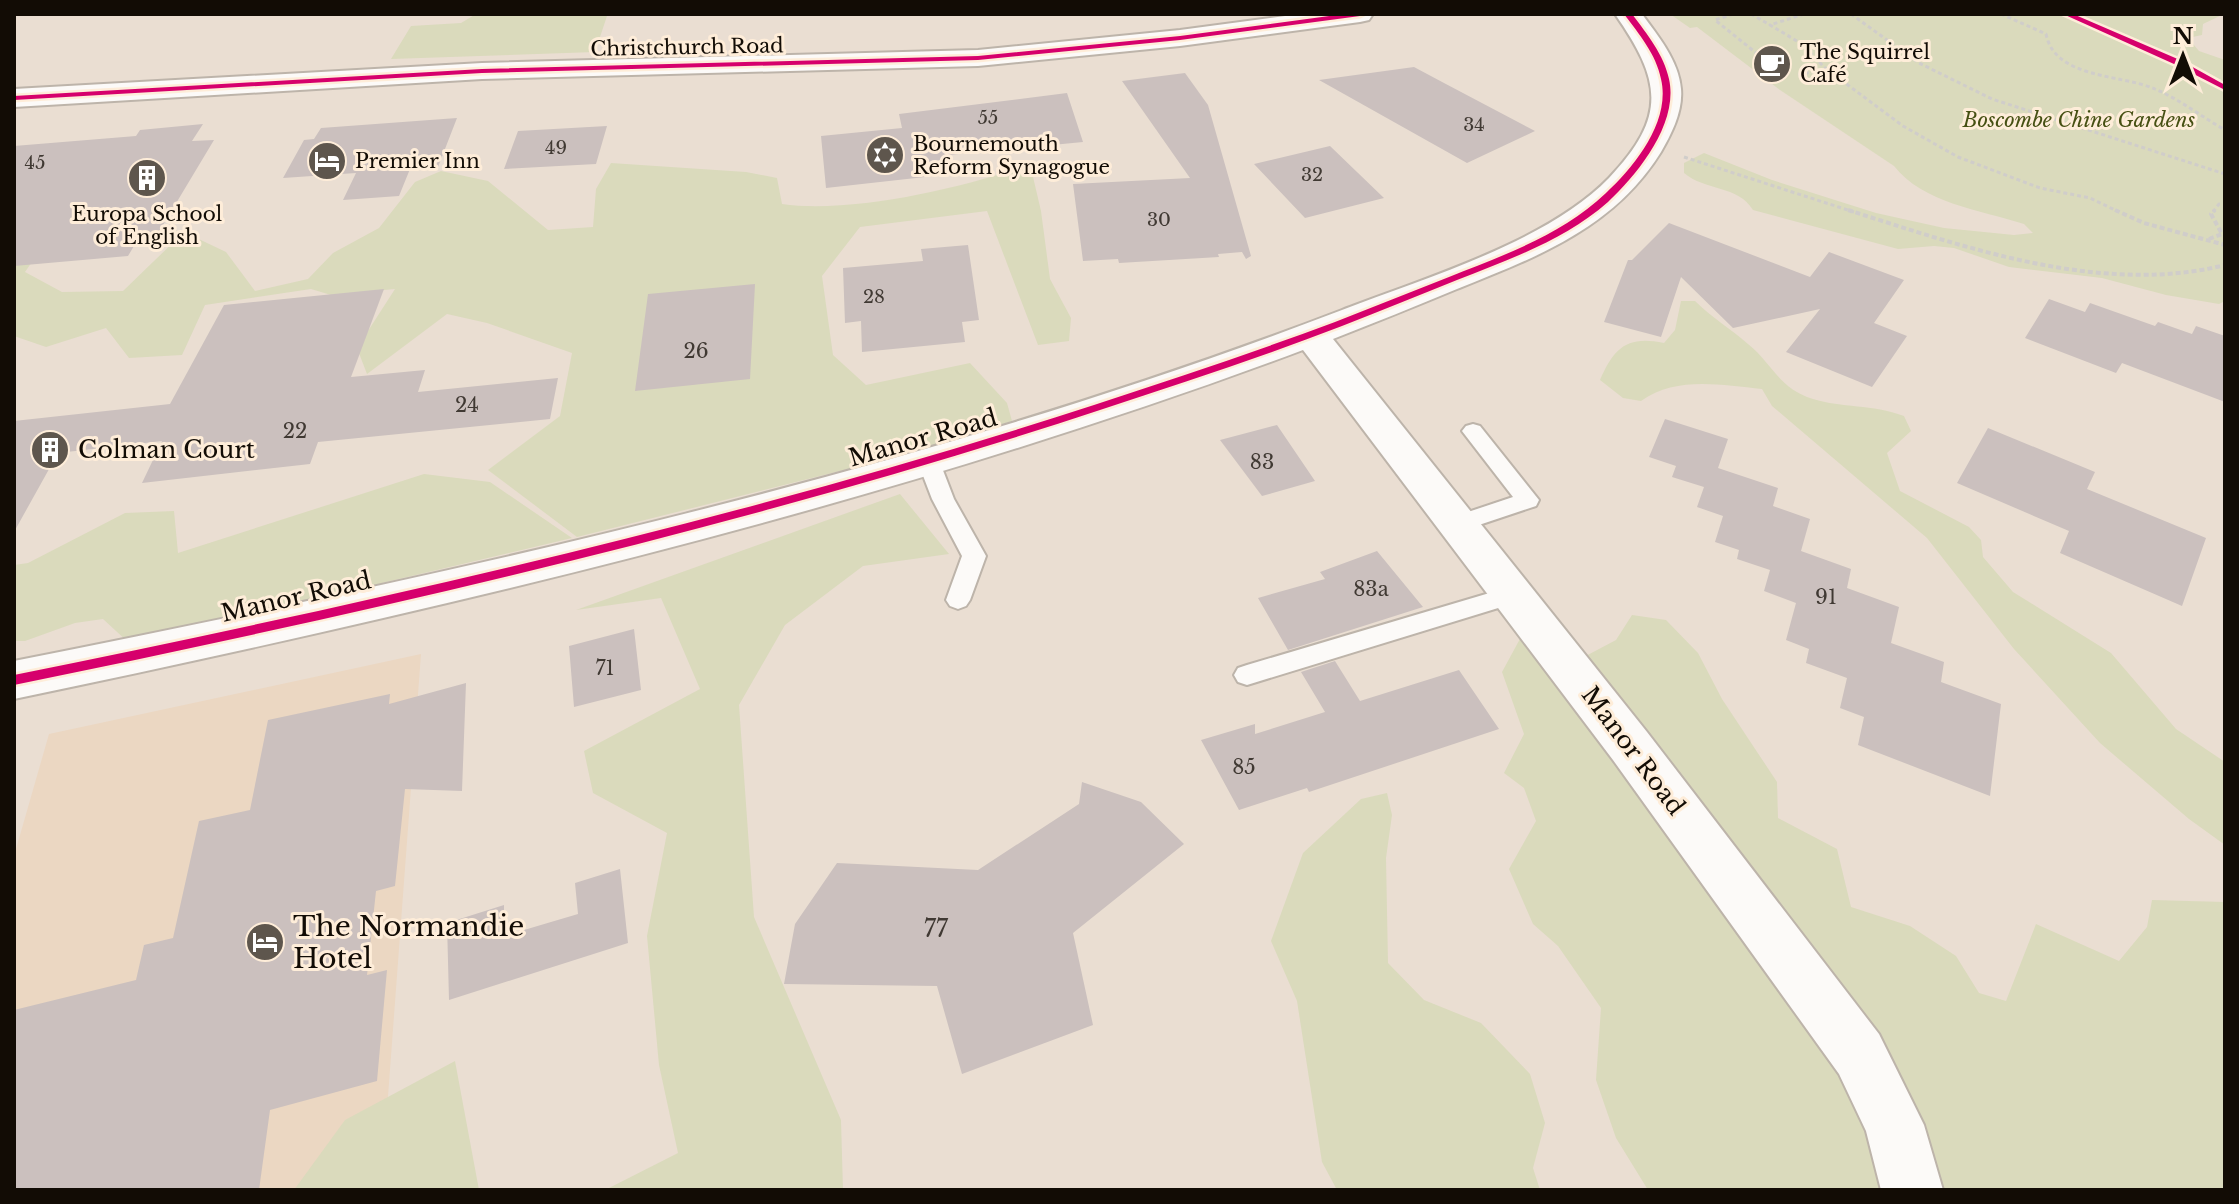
<svg xmlns="http://www.w3.org/2000/svg" width="2239" height="1204" font-family="'Libre Baskerville',serif">
<style>
.built{fill:#ebd7c2}
.green{fill:#dadabc}
.building{fill:#cbc0be}
.lines{fill:none;stroke-linecap:round;stroke-linejoin:round}
.lane-casing{stroke:#bdb4aa;stroke-width:4}
.street-casing{stroke:#bdb4aa;stroke-width:4}
.primary-casing{stroke:#bdb4aa;stroke-width:4}
.path-far1{stroke:#d0cdca;stroke-width:3;stroke-dasharray:4 3;stroke-linecap:butt}
.path{stroke:#d0cdca;stroke-width:4;stroke-dasharray:5 3;stroke-linecap:butt}
.lane{fill:#fcfaf8;fill-rule:evenodd}
.street{fill:#fcfaf8;fill-rule:evenodd}
.primary{fill:#fcfaf8;fill-rule:evenodd}
.cycleway-casing{stroke:#feedd9;stroke-width:5}
.cycleway{fill:#d6006c;fill-rule:evenodd}
.labels{text-anchor:middle;stroke-width:6;stroke-linejoin:round;paint-order:stroke}
.far-number-label{font-size:18px;fill:#403933}
.far-street-label{font-size:20px;fill:#120c05;stroke:#feedd9}
.far-poi-label{font-size:20px;fill:#120c05;stroke:#feedd9;text-anchor:start}
.far-park-label{font-size:20px;font-style:italic;fill:#465013;stroke:#feedd9}
.number-label{font-size:20px;fill:#403933}
.street-label{font-size:24px;fill:#120c05;stroke:#feedd9}
.poi-label{font-size:24px;fill:#120c05;stroke:#feedd9;text-anchor:start}
.near-number-label{font-size:24px;fill:#403933}
.near-poi-label{font-size:28px;fill:#120c05;stroke:#feedd9;text-anchor:start}
</style>
<rect width="100%" height="100%" fill="#eaded2"/>
<!-- built -->
<path class="built" d="M 421,654 L 381,1190 L 14,1190 L 14,856 L 49,734 Z"/>
<!-- green -->
<path class="green" d="M 476,14 L 616,14 L 607,16 L 595,52 L 391,59 L 411,26 L 461,23 Z
M 1670,14 L 2224,14 L 2203,24 L 2202,35 L 2188,38 L 2199,51 L 2225,60 L 2225,301 L 2219,304 L 2166,295 L 2102,278 L 2009,267 L 1954,248 L 1934,246 L 1898,249 L 1753,210 C 1738,185 1705,191 1684,173 L 1684,163 L 1704,153 L 1772,180 L 1876,213 L 1944,228 L 2014,235 L 2033,233 L 2024,224 C 1980,210 1923,203 1894,166 L 1780,90 L 1697,27 L 1690,28 Z
M 611,163 L 746,172 L 777,178 L 782,204 C 850,214 965,188 1030,164 L 1041,211 L 1050,279 L 1071,318 L 1069,341 L 1038,345 L 987,211 L 860,227 L 822,276 L 833,355 L 866,385 L 970,363 L 1007,403 L 1012,421 L 892,458 L 577,537 L 488,470 L 560,416 L 572,353 L 487,323 L 447,314 L 367,374 L 357,348 L 395,289 L 331,295 L 311,289 L 205,305 L 182,355 L 129,358 L 106,328 L 46,347 L 14,336 L 14,224 L 81,191 L 25,272 L 62,292 L 123,291 L 184,232 L 226,252 L 255,291 L 308,279 L 333,253 L 379,228 L 415,182 L 441,171 L 488,181 L 548,230 L 593,227 L 596,189 Z
M 1681,301 L 1695,301 C 1712,318 1731,329 1748,344 C 1773,364 1778,388 1813,399 C 1842,408 1872,404 1904,416 L 1911,431 L 1887,453 L 1900,491 L 1969,527 L 1981,540 L 1983,557 L 2013,592 L 2111,653 L 2176,729 L 2225,762 L 2225,845 L 2189,819 L 2100,743 L 2014,649 L 1927,538 L 1772,406 L 1762,389 C 1720,385 1676,376 1641,401 L 1623,398 L 1600,380 C 1614,348 1627,335 1664,343 L 1675,330 Z
M 424,474 L 490,482 L 572,538 L 129,643 L 103,619 L 75,623 L 25,641 L 14,641 L 14,565 L 28,563 L 125,513 L 174,511 L 178,553 Z
M 900,494 L 949,554 L 863,566 L 785,625 L 739,705 L 754,917 L 841,1120 L 843,1190 L 605,1190 L 678,1153 L 659,1065 L 647,936 L 667,833 L 593,793 L 584,751 L 700,689 L 661,598 L 576,610 Z
M 1632,615 L 1666,620 L 1698,653 L 1722,699 L 1777,782 L 1778,818 L 1837,849 L 1851,907 L 1910,926 L 1956,956 L 1979,993 L 2006,1001 L 2036,924 L 2119,961 L 2147,927 L 2152,900 L 2225,902 L 2225,1190 L 1648,1190 L 1616,1138 L 1596,1080 L 1601,1008 L 1558,946 L 1533,924 L 1509,869 L 1536,821 L 1524,788 L 1504,773 L 1524,734 L 1502,672 L 1521,637 L 1582,658 L 1616,640 Z
M 1387,793 L 1392,815 L 1386,858 L 1388,963 L 1424,1000 L 1481,1023 L 1530,1074 L 1545,1123 L 1533,1168 L 1540,1190 L 1337,1190 L 1322,1162 L 1297,1001 L 1271,941 L 1303,853 L 1361,799 Z
M 455,1061 L 479,1190 L 294,1190 L 345,1120 Z"/>
<!-- building -->
<path class="building" d="M 1414,67 L 1444,83 L 1535,131 L 1467,163 L 1319,80 Z
M 1185,73 L 1208,105 L 1251,256 L 1246,259 L 1242,252 L 1218,254 L 1219,257 L 1119,263 L 1118,259 L 1083,261 L 1073,184 L 1190,178 L 1122,81 Z
M 1067,93 L 1083,142 L 948,155 L 952,174 L 826,188 L 821,136 L 902,128 L 899,114 Z
M 457,118 L 438,167 L 410,169 L 399,196 L 343,200 L 356,173 L 283,178 L 304,140 L 314,139 L 321,128 Z
M 203,124 L 192,141 L 214,140 L 154,240 L 137,241 L 128,256 L 14,266 L 14,146 L 136,136 L 140,130 Z
M 607,126 L 596,164 L 504,169 L 518,131 Z
M 1330,146 L 1384,198 L 1305,218 L 1254,164 Z
M 1669,223 L 1810,277 L 1829,252 L 1904,280 L 1874,323 L 1907,336 L 1872,387 L 1786,352 L 1820,309 L 1733,328 L 1681,277 L 1661,337 L 1604,322 L 1628,260 L 1632,260 Z
M 968,245 L 979,320 L 962,322 L 965,342 L 862,352 L 861,321 L 845,323 L 843,268 L 923,261 L 921,249 Z
M 755,284 L 750,379 L 635,391 L 648,294 Z
M 384,289 L 351,377 L 425,370 L 418,392 L 558,378 L 550,419 L 318,442 L 310,464 L 142,483 L 162,441 L 58,453 L 14,532 L 14,421 L 170,404 L 224,305 Z
M 2049,299 L 2085,312 L 2090,303 L 2155,326 L 2158,322 L 2192,334 L 2196,326 L 2225,336 L 2225,402 L 2122,363 L 2116,373 L 2025,338 Z
M 1665,419 L 1728,439 L 1718,468 L 1778,488 L 1773,506 L 1810,519 L 1801,551 L 1851,569 L 1847,588 L 1899,607 L 1891,643 L 1944,662 L 1941,682 L 2001,704 L 1990,796 L 1858,745 L 1864,717 L 1840,708 L 1847,678 L 1806,663 L 1809,649 L 1786,640 L 1796,603 L 1764,591 L 1770,570 L 1737,559 L 1739,550 L 1715,542 L 1723,516 L 1697,507 L 1704,487 L 1672,477 L 1676,466 L 1649,457 Z
M 1277,425 L 1315,481 L 1262,496 L 1220,440 Z
M 1988,428 L 2095,472 L 2087,489 L 2206,538 L 2182,606 L 2060,553 L 2069,531 L 1957,483 Z
M 1377,551 L 1423,607 L 1288,650 L 1258,598 L 1325,579 L 1320,572 Z
M 634,629 L 641,690 L 574,707 L 569,646 Z
M 1335,661 L 1360,701 L 1459,670 L 1499,729 L 1309,792 L 1307,788 L 1239,810 L 1201,740 L 1255,724 L 1255,734 L 1325,712 L 1301,672 Z
M 466,683 L 462,791 L 405,789 L 395,886 L 376,891 L 367,975 L 387,970 L 377,1081 L 270,1110 L 259,1190 L 14,1190 L 14,1010 L 136,980 L 144,945 L 173,938 L 199,821 L 250,810 L 268,720 L 390,694 L 389,704 Z
M 1082,782 L 1141,802 L 1184,844 L 1073,933 L 1093,1025 L 962,1074 L 937,986 L 784,984 L 795,924 L 837,863 L 978,870 L 1079,804 Z
M 620,869 L 628,943 L 449,1000 L 447,923 L 504,905 L 504,936 L 578,914 L 575,883 Z"/>
<g class="lines">
<defs>
<path id="lane" d="M 1473,424 L 1480,426 L 1539,500 L 1536,506 L 1458,532 L 1450,530 L 1447,524 L 1450,518 L 1513,497 L 1462,431 L 1466,426 Z
M 928,453 L 936,455 L 939,460 L 954,499 L 986,556 L 970,600 L 966,606 L 958,609 L 950,606 L 946,600 L 962,556 L 932,499 L 917,460 L 920,455 Z
M 1513,586 L 1521,589 L 1525,595 L 1521,601 L 1247,685 L 1238,682 L 1234,675 L 1238,668 L 1247,665 Z"/>
<path id="street" d="M 1615,14 L 1642,14 C 1658,36 1679,61 1681,89 C 1683,111 1672,133 1661,152 C 1614,228 1537,257 1457,289 C 1416,306 1374,323 1333,339 L 1647,732 L 1879,1034 L 1924,1125 L 1943,1190 L 1881,1190 L 1866,1131 L 1839,1074 L 1613,760 L 1303,350 C 886,506 449,608 14,699 L 14,661 C 462,572 914,474 1342,310 C 1425,278 1547,242 1609,178 C 1668,116 1661,80 1615,14 Z"/>
<path id="primary" d="M 1300,14 L 1373,14 L 1369,20 L 1360,22 L 1180,46 L 978,66 L 482,79 L 14,107 L 14,89 L 482,63 L 978,50 L 1180,30 Z"/>
</defs>
<!-- lane casing -->
<use href="#lane" class="lane-casing"/>
<!-- street casing -->
<use href="#street" class="street-casing"/>
<!-- primary casing -->
<use href="#primary" class="primary-casing"/>
<!-- path-far1 -->
<path class="path-far1" d="M 1733,14 L 1715,20 L 1760,56
M 1751,14 L 1770,25
M 1804,14 L 1770,25 L 1802,44 L 1825,68 L 1903,126 L 1958,157 L 2040,188 L 2090,198 L 2119,212
M 1851,14 L 1919,63 L 1992,99 L 2225,174
M 2001,14 L 2046,34 C 2055,79 2121,74 2155,89 C 2179,99 2202,117 2225,130
M 1798,75 L 1825,69
M 1684,157 L 1854,212
M 2213,212 L 2219,204 L 2225,204"/>
<!-- path -->
<path class="path" d="M 1848,210 C 1964,247 2102,296 2225,265
M 2115,210 L 2144,223 L 2225,245
M 2209,239 L 2222,234 L 2211,214 L 2215,210"/>
<!-- lane -->
<use href="#lane" class="lane"/>
<!-- street -->
<use href="#street" class="street"/>
<!-- primary -->
<use href="#primary" class="primary"/>
<defs>
<path id="cycleway" d="M 1344,14 L 1364,14 L 1360,16 L 1180,40 L 978,60 L 482,73 L 14,100 L 14,96 L 482,69 L 978,56 L 1180,36 Z
M 1624,14 L 1632,14 C 1647,34 1664,55 1669,79 C 1679,123 1638,174 1608,202 C 1565,240 1510,259 1457,280 C 1419,295 1381,311 1342,326 C 1262,357 1181,383 1100,410 C 745,527 380,610 14,685 L 14,675 C 378,601 741,520 1094,405 C 1175,378 1255,352 1335,322 C 1373,307 1411,292 1449,277 C 1504,255 1562,235 1606,193 C 1635,166 1671,121 1661,79 C 1656,54 1639,34 1624,14 Z
M 2063,14 L 2073,14 L 2180,60 L 2225,85 L 2225,90 L 2174,64 Z"/>
</defs>
<!-- cycleway casing -->
<use href="#cycleway" class="cycleway-casing"/>
<!-- cycleway -->
<use href="#cycleway" class="cycleway"/>
</g>
<!-- icons -->
<defs>
<symbol id="cafe-disc" viewBox="-11 -11 22 22"><circle r="9.5" fill="#5e564d" stroke="#feedd9"/><path d="M-5.5-4.5H6V0H3Q3 3.5 0 3.5H-2.5Q-5.5 3.5-5.5 0ZM3-3.2v2h1.7v-2ZM-6 4.5H4V6H-6Z" fill="#fff"/></symbol>
<symbol id="synagogue-disc" viewBox="-11 -11 22 22"><circle r="9.5" fill="#5e564d" stroke="#feedd9"/><path d="M0-6.5L5.6 3.2H-5.6ZM0 6.5L5.6-3.2H-5.6Z" fill="#fff"/></symbol>
<symbol id="hotel-disc" viewBox="-11 -11 22 22"><circle r="9.5" fill="#5e564d" stroke="#feedd9"/><path d="M-6-4.5h1.5V1H6V5H4.5V3h-9V5H-6ZM-4 0a1.8 1.8 0 1 1 3.6 0ZM.5 0V-2.5h3Q6-2.5 6 0Z" fill="#fff"/></symbol>
<symbol id="building-disc" viewBox="-11 -11 22 22"><circle r="9.5" fill="#5e564d" stroke="#feedd9"/><path d="M-4-6H4V6H1V3H-1V6H-4ZM-2.5-4.3h1.7v1.8h-1.7ZM.8-4.3h1.7v1.8H.8ZM-2.5-1h1.7V.8h-1.7ZM.8-1h1.7V.8H.8Z" fill="#fff"/></symbol>
</defs>
<g fill-rule="evenodd">
<use href="#cafe-disc" x="1750" y="42" width="44" height="44"/>
<use href="#synagogue-disc" x="863" y="133" width="44" height="44"/>
<use href="#hotel-disc" x="305" y="139" width="44" height="44"/>
<use href="#building-disc" x="125" y="156" width="44" height="44"/>
<use href="#building-disc" x="28" y="428" width="44" height="44"/>
<use href="#hotel-disc" x="243" y="920" width="44" height="44"/>
</g>
<g class="labels">
<!-- far-number labels -->
<g class="far-number-label">
<text x="988" y="124">55</text>
<text x="1474" y="131">34</text>
<text x="556" y="154">49</text>
<text x="35" y="169">45</text>
<text x="1312" y="181">32</text>
<text x="1159" y="226">30</text>
<text x="874" y="303">28</text>
</g>
<!-- far-street labels -->
<g class="far-street-label">
<text transform="translate(687 47) rotate(-1)" y="7">Christchurch Road</text>
</g>
<!-- far-poi labels -->
<g class="far-poi-label">
<text x="1800" y="59">The Squirrel<tspan x="1800" dy="23">Café</tspan></text>
<text x="913" y="151">Bournemouth<tspan x="913" dy="23">Reform Synagogue</tspan></text>
<text x="355" y="168">Premier Inn</text>
<text x="147" y="221" text-anchor="middle">Europa School<tspan x="147" dy="23">of English</tspan></text>
</g>
<!-- far-park labels -->
<g class="far-park-label">
<text x="2079" y="127">Boscombe Chine Gardens</text>
</g>
<!-- number labels -->
<g class="number-label">
<text x="696" y="358">26</text>
<text x="467" y="412">24</text>
<text x="295" y="438">22</text>
<text x="1262" y="469">83</text>
<text x="1371" y="596">83a</text>
<text x="1826" y="604">91</text>
<text x="605" y="675">71</text>
<text x="1244" y="774">85</text>
</g>
<!-- street labels -->
<g class="street-label">
<text transform="translate(923 438) rotate(-16)" y="8">Manor Road</text>
<text transform="translate(296 597) rotate(-13)" y="8">Manor Road</text>
<text transform="translate(1633 751) rotate(53)" y="8">Manor Road</text>
</g>
<!-- poi labels -->
<g class="poi-label">
<text x="78" y="458">Colman Court</text>
</g>
<!-- near-number labels -->
<g class="near-number-label">
<text x="936" y="937">77</text>
</g>
<!-- near-poi labels -->
<g class="near-poi-label">
<text x="293" y="936">The Normandie<tspan x="293" dy="32">Hotel</tspan></text>
</g>
</g>
<!-- border -->
<rect width="2239" height="1204" fill="none" stroke="#120c05" stroke-width="32"/>
<!-- north arrow -->
<g transform="translate(2183 56)" stroke="#feedd9" stroke-width="6" paint-order="stroke">
<path d="M0-6L14 30L0 20L-14 30Z" fill="#120c05"/>
<text y="-12" font-size="22" font-weight="bold" text-anchor="middle" fill="#120c05">N</text>
</g>
</svg>
